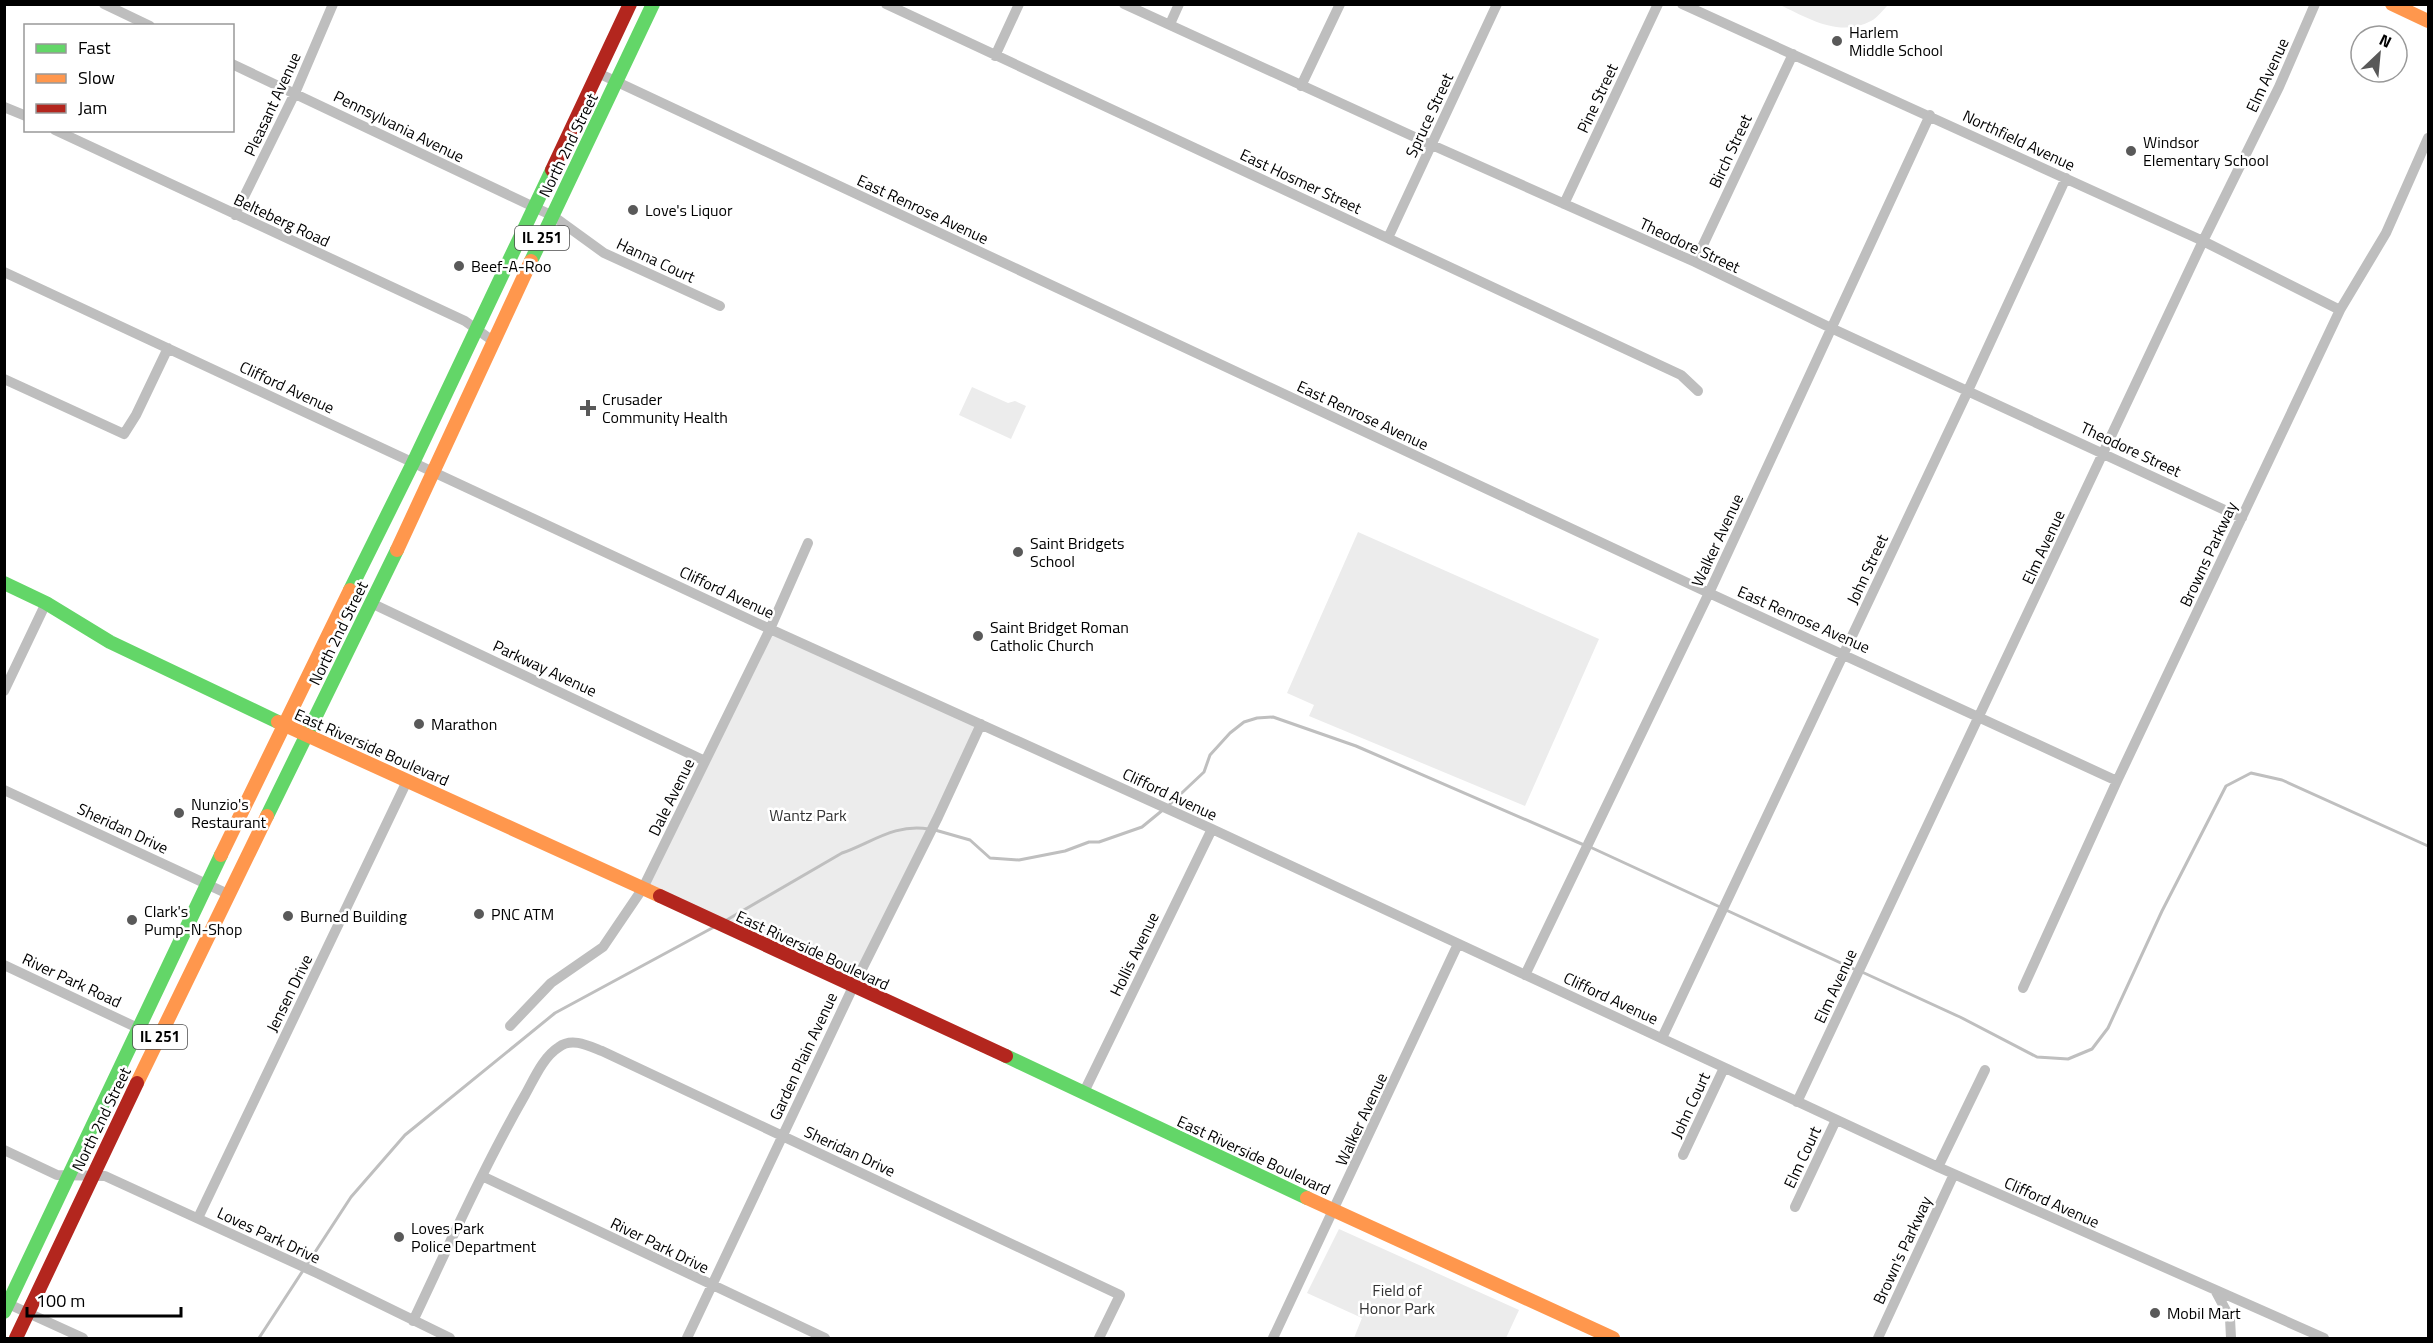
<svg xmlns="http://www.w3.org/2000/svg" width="2433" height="1343" font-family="'Titillium Web',sans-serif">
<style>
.green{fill:#ececec}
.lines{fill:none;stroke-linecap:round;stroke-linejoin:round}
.stream{stroke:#bfbfbf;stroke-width:3}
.street{stroke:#bebebe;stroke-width:10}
.fast{stroke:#63d668;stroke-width:14}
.slow{stroke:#ff974d;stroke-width:14}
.jam{stroke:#b3261e;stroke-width:14}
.poi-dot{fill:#595959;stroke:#fff;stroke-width:2}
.labels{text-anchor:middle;stroke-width:5;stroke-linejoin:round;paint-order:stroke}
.shield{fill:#fff;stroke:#4c4c4c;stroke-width:1.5}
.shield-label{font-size:15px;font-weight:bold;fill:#000}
.poi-label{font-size:16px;fill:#000;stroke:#fff;text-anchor:start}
.street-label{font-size:16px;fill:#000;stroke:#fff}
.park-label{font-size:16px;fill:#333;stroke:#fff}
</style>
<rect width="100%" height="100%" fill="#fff"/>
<!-- green -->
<path class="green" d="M 1780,5 L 1888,5 C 1883,10 1877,18 1871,21 C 1839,38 1808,18 1780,5 Z
M 972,387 L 1008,403 L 1015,401 L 1026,406 L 1011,439 L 959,415 Z
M 1358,532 L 1599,639 L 1525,806 L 1309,716 L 1314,705 L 1287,693 Z
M 770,629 L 981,724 L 853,987 L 643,888 Z
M 1339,1229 L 1519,1310 L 1506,1338 L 1354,1338 L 1362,1318 L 1307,1293 Z"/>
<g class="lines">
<!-- stream -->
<path class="stream" d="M 1169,805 L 1204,772 L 1210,755 L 1230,733 L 1244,722 L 1257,718 L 1273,717 L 1356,746 L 1584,845
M 935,830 L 970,840 L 990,858 L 1019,860 L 1065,851 L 1089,842 L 1099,842 L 1142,827 L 1164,809
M 1590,847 L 1720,907
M 1726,910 L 1856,970
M 725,921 L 842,853 C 871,843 895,823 929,829
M 1862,972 L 1960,1017 L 2037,1057 L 2068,1059 L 2092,1049 L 2108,1028 L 2162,911 L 2226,786 L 2251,773 L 2282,780 L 2428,846
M 259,1338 L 351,1197 L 405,1135 L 555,1013 L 714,927"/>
<!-- street -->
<path class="street" d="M 104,4 L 150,26
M 886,4 L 1681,375 L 1698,391
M 1124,4 L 1432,145 L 1695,262 L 1831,328 L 2242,518
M 1682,4 L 2203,241 L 2340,310
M 1170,24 L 1179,4
M 995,56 L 1019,4
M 232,64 L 553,216 L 604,253 L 720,306
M 598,73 L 1709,593 L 2117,781
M 1301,86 L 1340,4
M 4,107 L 26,116
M 55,130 L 465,321 L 493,341
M 1564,204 L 1658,4
M 235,215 L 295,93 L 333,4
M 1388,238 L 1497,4
M 1695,262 L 1793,54
M 4,272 L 770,629 L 1212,829 L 1938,1167 L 2324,1338
M 4,379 L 124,434 L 136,415 L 168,348
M 371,603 L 705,761
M 4,691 L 46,603
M 4,790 L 228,894
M 4,965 L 159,1038
M 1525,975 L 1709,593 L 1930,115
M 2023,988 L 2117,781 L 2340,310 L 2386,233 L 2428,138
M 510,1026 L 551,983 L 603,947 L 643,888 L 770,629 L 808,543
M 1662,1038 L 1965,397 L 2066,178
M 1084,1092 L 1212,829
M 1797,1102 L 2203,241 L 2279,87 L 2315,4
M 4,1150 L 57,1175 L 105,1176 L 319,1274 L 450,1338
M 1683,1155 L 1724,1068
M 1938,1167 L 1985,1070
M 482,1176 L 825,1338
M 1795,1207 L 1836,1120
M 198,1218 L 407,781
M 2215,1290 L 2230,1318 L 2231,1338
M 4,1302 L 83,1338
M 413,1321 C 449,1245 483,1168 525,1095 C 534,1079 543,1057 559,1047 C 572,1037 589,1046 602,1051 L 1120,1295 L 1099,1338
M 687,1338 L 853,987 L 938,817 L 981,724
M 1273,1338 L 1458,944
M 1878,1338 L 1954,1174"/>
<!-- fast -->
<path class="fast" d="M 531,261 L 653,4
M 4,583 L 46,603 L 110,642 L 278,722
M 350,590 L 413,463 L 552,170
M 267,816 L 397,550
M 1006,1056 L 1307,1198
M 4,1312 L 221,855"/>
<!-- slow -->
<path class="slow" d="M 2392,4 L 2428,21
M 397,550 L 531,261
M 278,722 L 660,896
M 221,855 L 350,590
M 137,1083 L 267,816
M 1307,1198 L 1613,1338"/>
<!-- jam -->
<path class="jam" d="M 552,170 L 630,4
M 660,896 L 1006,1056
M 16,1338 L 137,1083"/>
</g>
<!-- markers -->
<g class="poi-dot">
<circle cx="1837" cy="41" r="6"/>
<circle cx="2131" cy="151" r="6"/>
<circle cx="633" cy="210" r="6"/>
<circle cx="459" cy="266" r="6"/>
<path d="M585 399h6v6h6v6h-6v6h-6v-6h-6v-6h6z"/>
<circle cx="1018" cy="552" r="6"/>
<circle cx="978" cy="636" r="6"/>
<circle cx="419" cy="724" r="6"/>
<circle cx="179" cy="813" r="6"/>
<circle cx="479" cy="914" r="6"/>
<circle cx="288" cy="916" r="6"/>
<circle cx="132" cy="920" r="6"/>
<circle cx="399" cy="1237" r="6"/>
<circle cx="2155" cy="1313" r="6"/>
</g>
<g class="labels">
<!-- shield labels -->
<g class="shield">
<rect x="515" y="226" width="54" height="24" rx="4.5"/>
<rect x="133" y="1025" width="54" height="24" rx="4.5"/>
</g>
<g class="shield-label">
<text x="542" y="243">IL 251</text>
<text x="160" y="1042">IL 251</text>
</g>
<!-- poi labels -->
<g class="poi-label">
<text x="1849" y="38">Harlem<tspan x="1849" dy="18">Middle School</tspan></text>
<text x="2143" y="148">Windsor<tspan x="2143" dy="18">Elementary School</tspan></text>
<text x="645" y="216">Love's Liquor</text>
<text x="471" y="272">Beef-A-Roo</text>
<text x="602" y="405">Crusader<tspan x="602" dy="18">Community Health</tspan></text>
<text x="1030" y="549">Saint Bridgets<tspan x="1030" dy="18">School</tspan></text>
<text x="990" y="633">Saint Bridget Roman<tspan x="990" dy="18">Catholic Church</tspan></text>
<text x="431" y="730">Marathon</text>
<text x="191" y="810">Nunzio's<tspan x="191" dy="18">Restaurant</tspan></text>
<text x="144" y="917">Clark's<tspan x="144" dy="18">Pump-N-Shop</tspan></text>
<text x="491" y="920">PNC ATM</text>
<text x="300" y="922">Burned Building</text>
<text x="411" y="1234">Loves Park<tspan x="411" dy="18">Police Department</tspan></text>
<text x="2167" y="1319">Mobil Mart</text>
</g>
<!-- street labels -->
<g class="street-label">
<text transform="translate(2267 75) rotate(-65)" y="6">Elm Avenue</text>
<text transform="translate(1597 98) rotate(-65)" y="6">Pine Street</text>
<text transform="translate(272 104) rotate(-65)" y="6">Pleasant Avenue</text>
<text transform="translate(1429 115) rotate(-65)" y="6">Spruce Street</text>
<text transform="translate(399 126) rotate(26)" y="6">Pennsylvania Avenue</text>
<text transform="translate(2019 140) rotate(25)" y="6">Northfield Avenue</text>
<text transform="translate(568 145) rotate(-64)" y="6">North 2nd Street</text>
<text transform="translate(1730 151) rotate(-65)" y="6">Birch Street</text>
<text transform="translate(1301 181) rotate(25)" y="6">East Hosmer Street</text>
<text transform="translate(923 209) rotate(25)" y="6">East Renrose Avenue</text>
<text transform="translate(282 220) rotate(25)" y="6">Belteberg Road</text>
<text transform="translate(1690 245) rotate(25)" y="6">Theodore Street</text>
<text transform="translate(656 260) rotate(25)" y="6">Hanna Court</text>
<text transform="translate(287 387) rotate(25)" y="6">Clifford Avenue</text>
<text transform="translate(1363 415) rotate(25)" y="6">East Renrose Avenue</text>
<text transform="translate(2131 449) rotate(25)" y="6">Theodore Street</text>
<text transform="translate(1717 540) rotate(-65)" y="6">Walker Avenue</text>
<text transform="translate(2043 547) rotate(-65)" y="6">Elm Avenue</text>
<text transform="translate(2208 554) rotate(-65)" y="6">Browns Parkway</text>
<text transform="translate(1867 569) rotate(-65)" y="6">John Street</text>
<text transform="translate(727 592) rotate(25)" y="6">Clifford Avenue</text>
<text transform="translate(1804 619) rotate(24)" y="6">East Renrose Avenue</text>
<text transform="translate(338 633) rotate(-64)" y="6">North 2nd Street</text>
<text transform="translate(545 668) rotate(25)" y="6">Parkway Avenue</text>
<text transform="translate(372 747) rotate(24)" y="6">East Riverside Boulevard</text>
<text transform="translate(1170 794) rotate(25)" y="6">Clifford Avenue</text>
<text transform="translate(671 797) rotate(-64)" y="6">Dale Avenue</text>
<text transform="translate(123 828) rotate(25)" y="6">Sheridan Drive</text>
<text transform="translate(813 950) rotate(25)" y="6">East Riverside Boulevard</text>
<text transform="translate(1134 954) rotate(-64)" y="6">Hollis Avenue</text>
<text transform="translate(72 980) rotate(25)" y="6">River Park Road</text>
<text transform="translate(1835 986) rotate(-65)" y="6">Elm Avenue</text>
<text transform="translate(289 993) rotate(-64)" y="6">Jensen Drive</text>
<text transform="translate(1611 998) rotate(25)" y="6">Clifford Avenue</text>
<text transform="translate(803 1056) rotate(-65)" y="6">Garden Plain Avenue</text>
<text transform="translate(1690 1105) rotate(-65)" y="6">John Court</text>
<text transform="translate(101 1119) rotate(-64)" y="6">North 2nd Street</text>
<text transform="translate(1361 1119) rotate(-65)" y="6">Walker Avenue</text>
<text transform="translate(850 1151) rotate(25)" y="6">Sheridan Drive</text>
<text transform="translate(1254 1155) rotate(25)" y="6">East Riverside Boulevard</text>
<text transform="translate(1802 1157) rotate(-65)" y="6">Elm Court</text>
<text transform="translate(2052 1202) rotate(24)" y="6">Clifford Avenue</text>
<text transform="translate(269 1235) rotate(25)" y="6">Loves Park Drive</text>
<text transform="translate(660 1245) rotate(26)" y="6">River Park Drive</text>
<text transform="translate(1902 1250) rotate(-65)" y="6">Brown's Parkway</text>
</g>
<!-- park labels -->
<g class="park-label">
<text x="808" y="821">Wantz Park</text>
<text x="1397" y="1296">Field of<tspan x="1397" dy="18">Honor Park</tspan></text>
</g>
</g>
<!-- border -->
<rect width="2433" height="1343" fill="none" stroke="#000000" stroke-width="12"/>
<!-- legend -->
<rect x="24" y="24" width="210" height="108" fill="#ffffff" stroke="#999999" stroke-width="1.5"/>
<rect x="36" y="44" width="30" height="9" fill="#63d668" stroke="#999999" stroke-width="1.5"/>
<text x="78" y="54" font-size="18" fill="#000000">Fast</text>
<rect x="36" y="74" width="30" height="9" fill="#ff974d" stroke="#999999" stroke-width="1.5"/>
<text x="78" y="84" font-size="18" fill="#000000">Slow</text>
<rect x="36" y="104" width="30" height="9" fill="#b3261e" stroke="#999999" stroke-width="1.5"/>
<text x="78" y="114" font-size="18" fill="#000000">Jam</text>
<!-- north arrow -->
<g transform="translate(2379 54) rotate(26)"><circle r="28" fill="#ffffff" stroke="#999999" stroke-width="1.5"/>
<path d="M0-4.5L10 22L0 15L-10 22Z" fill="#595959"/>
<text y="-9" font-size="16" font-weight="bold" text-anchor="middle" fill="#000000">N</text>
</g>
<!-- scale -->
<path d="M27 1307v9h154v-9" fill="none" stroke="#000000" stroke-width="3"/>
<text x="36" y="1307" font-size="18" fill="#000000" stroke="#ffffff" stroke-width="4.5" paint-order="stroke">100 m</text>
</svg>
